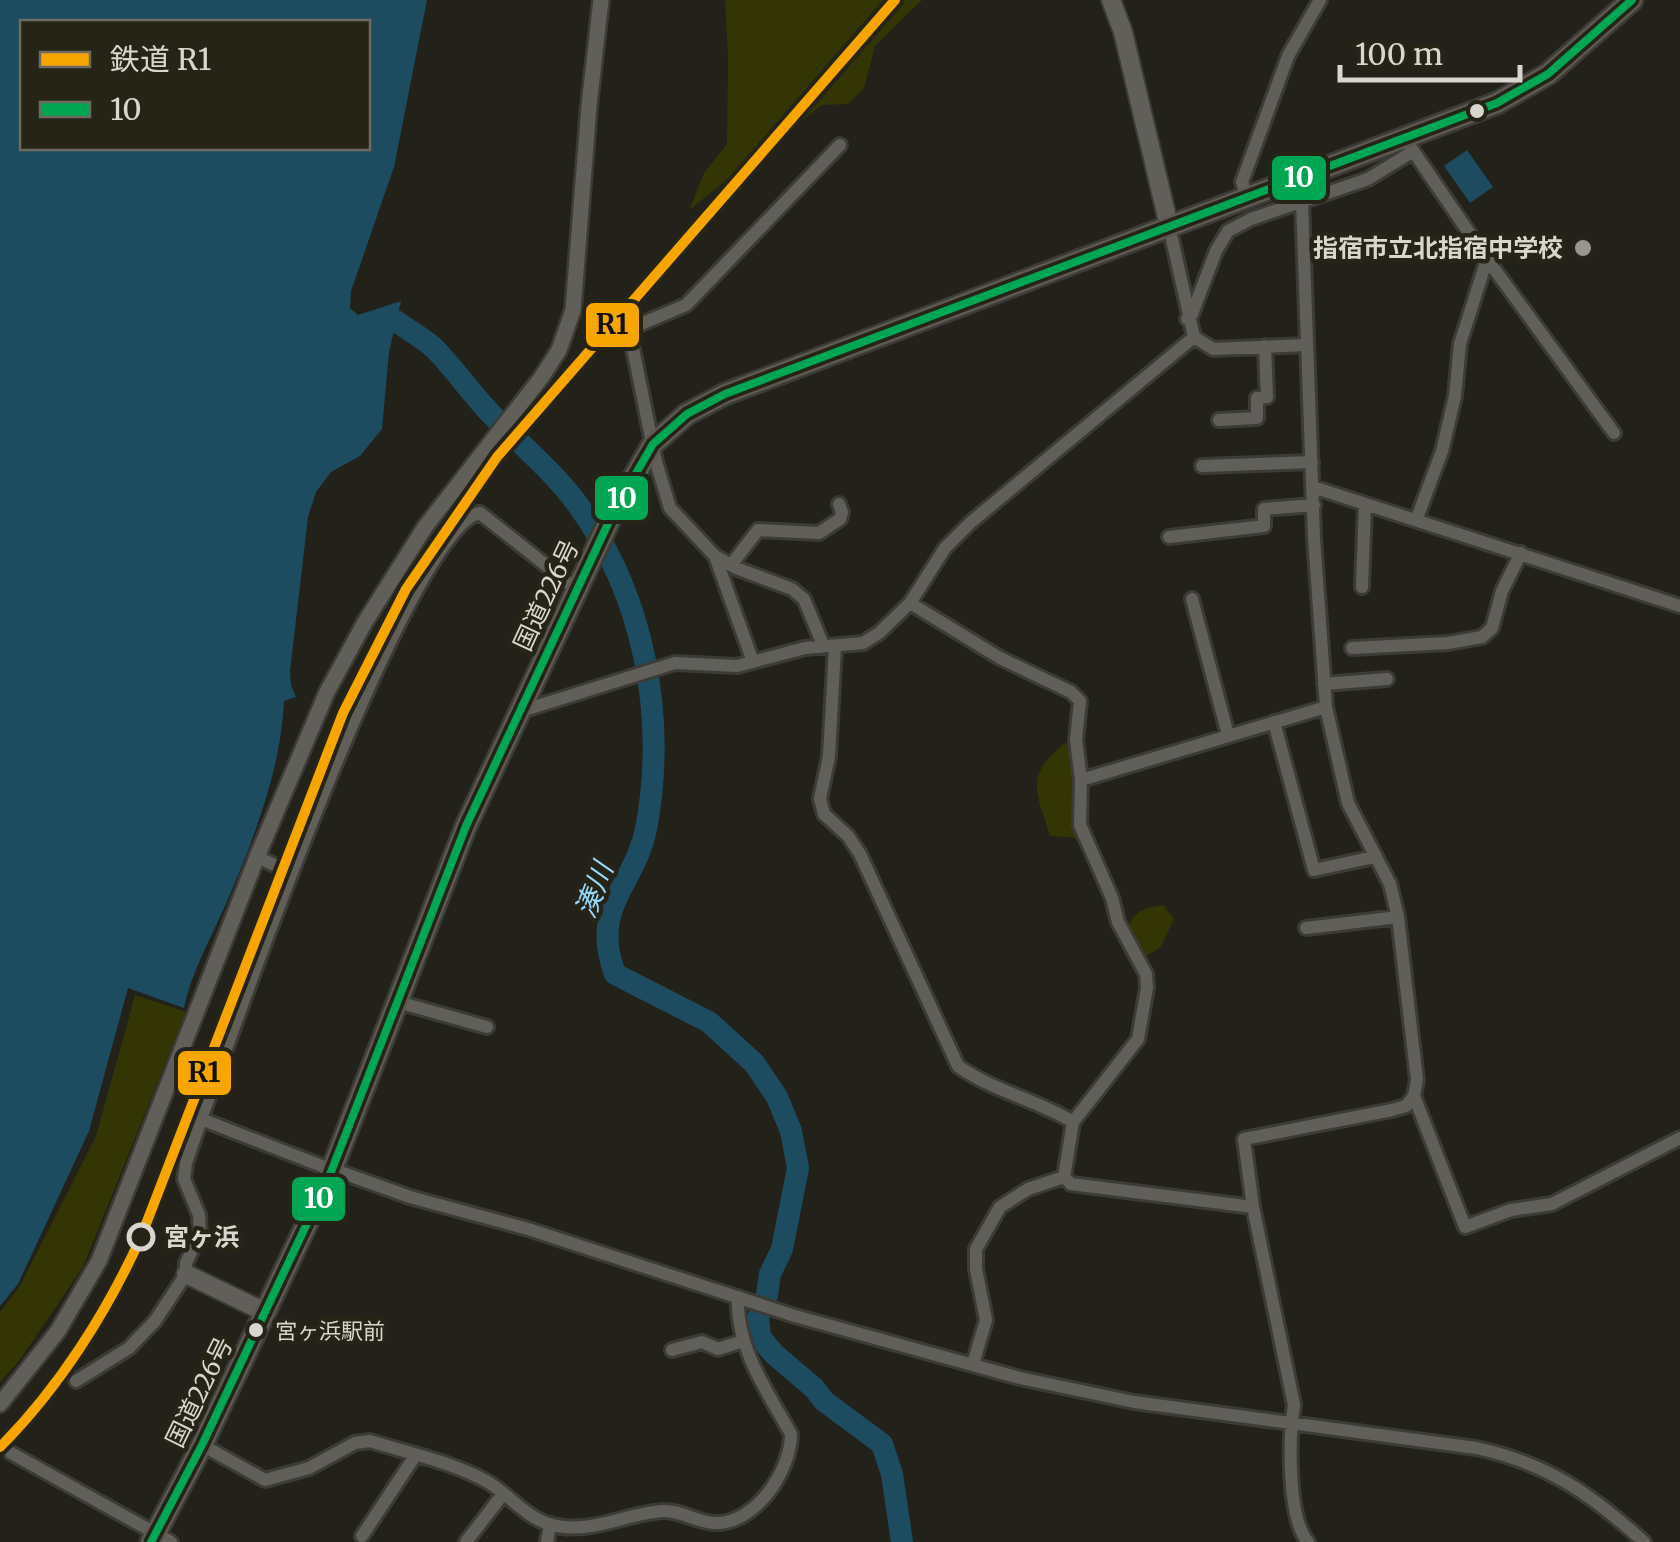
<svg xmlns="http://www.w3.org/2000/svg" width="1680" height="1542" font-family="Merriweather,'Noto Sans JP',serif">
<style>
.green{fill:#333505}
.water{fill:#1d4c61;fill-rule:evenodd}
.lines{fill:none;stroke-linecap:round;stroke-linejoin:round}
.river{stroke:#1d4c61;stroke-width:22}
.minor-casing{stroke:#3c3b36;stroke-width:18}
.tertiary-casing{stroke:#3c3b36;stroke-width:20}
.secondary-casing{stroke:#3c3b36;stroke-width:22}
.trunk-casing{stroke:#3c3b36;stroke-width:25}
.minor{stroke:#605f5a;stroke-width:12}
.tertiary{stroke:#605f5a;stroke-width:15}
.secondary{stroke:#605f5a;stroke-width:18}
.trunk{stroke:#5e5852;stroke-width:20}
.bus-1-casing{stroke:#262317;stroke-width:15}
.bus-1{stroke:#00a651;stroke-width:8}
.rail-1-casing{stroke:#262317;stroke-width:18}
.rail-1{stroke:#f7a600;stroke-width:10}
.bus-dot{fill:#d8d6ce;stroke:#262317;stroke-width:4}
.poi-dot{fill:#98978f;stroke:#262317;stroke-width:4}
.stop-dot{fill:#262317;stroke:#d8d6ce;stroke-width:5}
.labels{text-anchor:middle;stroke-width:9;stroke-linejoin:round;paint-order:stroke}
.bus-label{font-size:22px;fill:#d8d6ce;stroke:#262317;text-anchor:start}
.poi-label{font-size:25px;font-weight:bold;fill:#d8d6ce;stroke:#262317;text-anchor:end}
.street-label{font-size:25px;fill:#d8d6ce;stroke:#262317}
.stop-label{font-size:25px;font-weight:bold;fill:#d8d6ce;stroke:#262317;text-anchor:start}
.water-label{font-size:28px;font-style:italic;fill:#94d9fd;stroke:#262317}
.line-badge{stroke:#262317;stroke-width:4}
.badge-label{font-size:28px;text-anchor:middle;font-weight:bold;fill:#fff}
.pale-badge-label{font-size:28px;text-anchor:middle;font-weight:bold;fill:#111}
</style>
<rect width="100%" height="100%" fill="#22211a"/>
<!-- green -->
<path class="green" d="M 725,0 L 922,0 L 875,46 L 864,88 L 848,104 L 822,105 L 689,210 L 704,173 L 727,144 L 728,57 Z
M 1065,743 L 1073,744 L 1077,778 L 1075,820 L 1080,838 L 1050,836 C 1036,791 1024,776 1065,743 Z
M 1163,905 L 1174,919 L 1160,948 L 1142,958 L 1127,931 C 1134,910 1142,909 1163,905 Z
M 135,995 L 186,1012 L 83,1267 L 19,1361 L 0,1382 L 0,1312 L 20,1286 L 96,1136 Z"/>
<!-- water -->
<path class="water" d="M 0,0 L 427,0 L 394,167 L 351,291 L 350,308 L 358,315 L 401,301 L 389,352 L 382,429 L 360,456 L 331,472 L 316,492 L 308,517 L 290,671 L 291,685 L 296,697 L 284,701 C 281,771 252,844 224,908 C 210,940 191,973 184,1008 L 128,988 L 89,1131 L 18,1284 L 0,1306 ZM 368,22 L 368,148 L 22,148 L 22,22 Z
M 1467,150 L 1493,187 L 1470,203 L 1444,166 Z"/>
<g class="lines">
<!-- river -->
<path class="river" d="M 396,321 C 408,330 423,338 434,348 C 455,369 472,395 494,417 C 521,445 555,473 578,505 C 644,596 666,714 647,824 C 637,885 589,905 615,974 L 709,1022 L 754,1063 L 777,1097 L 791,1131 L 798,1168 L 782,1249 L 770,1274 L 767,1295 L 758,1318 L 760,1337 L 774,1354 L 814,1388 L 824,1401 L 882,1444 L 892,1474 L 902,1542"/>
<defs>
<path id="minor" d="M 1405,139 L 1487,259 L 1614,433
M 1247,197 L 1242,182 L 1288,56 L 1320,0
M 1302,202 L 1314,538 L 1326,707 L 1348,803 L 1390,884 L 1398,917 L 1417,1080 L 1414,1096 L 1465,1227 L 1511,1210 L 1552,1204 L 1680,1138
M 1169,226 L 1194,337 L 1213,349 L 1307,345
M 1187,319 L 1192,314 L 1216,251 L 1228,231 L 1251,219 L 1368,179 L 1412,152
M 1219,420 L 1257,418 L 1257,398 L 1267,397 L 1265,346
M 1202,466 L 1312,462
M 1313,487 L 1680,606
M 1417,518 L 1442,451 L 1455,396 L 1460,344 L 1487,259
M 1169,537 L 1264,526 L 1264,509 L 1314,505
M 715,556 L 753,662
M 731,565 L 758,530 L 819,533 L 840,519 L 842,512 L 839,504
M 1362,587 L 1365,504
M 1192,599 L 1228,735
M 910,603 L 1000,658 L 1071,692 L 1080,701 L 1076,740 L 1081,780 L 1080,825 L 1112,898 L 1118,922 L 1146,974 L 1147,988 L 1138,1039 L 1073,1122
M 823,645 L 804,599 L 792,589 L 736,568 L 715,556 L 670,508 L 656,462 L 629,329 L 686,305 L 840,145
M 835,647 L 829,756 L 820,799 L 824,814 L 848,836 L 860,854 L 958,1066 C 993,1091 1037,1100 1073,1122 L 1064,1177 L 1071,1184 L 1253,1207
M 1352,648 L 1448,643 L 1482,637 L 1492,628 L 1502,591 L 1521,553
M 1324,684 L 1387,679
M 518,712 L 675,663 L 737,666 L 805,648 L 863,643 L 879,633 L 910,603 L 945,548 L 970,523 L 1194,337
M 1274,722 L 1314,870 L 1374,857
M 1081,780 L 1326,707
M 257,857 L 292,873
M 1306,928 L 1398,917
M 398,1002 L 487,1027
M 201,1119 L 332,1170
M 332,1169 L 410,1197 L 528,1229 L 795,1316 L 1020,1378 L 1134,1402 L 1476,1448 C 1547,1463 1591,1494 1644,1542
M 672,1350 L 702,1342 L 718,1349 L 743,1341
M 973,1364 L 986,1320 L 976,1269 L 976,1249 L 1000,1207 L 1028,1189 L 1064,1177
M 76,1381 L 129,1348 L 155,1321 L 186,1274 L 186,1263 L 200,1233 L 199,1215 L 184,1179 L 186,1163 C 216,1075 408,523 480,513 L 576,589
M 202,1445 L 265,1480 L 309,1468 L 355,1443 L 370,1441 C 408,1453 452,1462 486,1481 C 508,1493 525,1517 549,1524 C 588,1536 624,1514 662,1511 C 681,1510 696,1522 714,1523 C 755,1525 791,1471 791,1434 C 768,1393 735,1346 738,1297
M 11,1453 L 171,1542
M 362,1536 L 415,1456
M 466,1542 L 503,1494
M 547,1542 L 550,1524
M 1308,1542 C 1287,1517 1289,1438 1294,1405 L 1253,1207 L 1244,1139 L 1392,1110 L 1406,1106 L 1414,1096"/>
<path id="tertiary" d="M 0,1404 L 58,1331 L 99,1261 L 257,857 L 327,692 L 365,622 L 425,527 L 541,378 L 559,350 L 573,310 L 589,106 L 601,0"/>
<path id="secondary" d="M 1111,0 L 1123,32 L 1169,226
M 186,1274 L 265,1312"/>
<path id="trunk" d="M 151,1542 L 202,1445 L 329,1177 L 466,826 L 613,513 L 653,444 L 687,414 L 725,394 L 1497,103 L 1548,74 L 1632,0"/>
</defs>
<!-- minor casing -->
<use href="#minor" class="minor-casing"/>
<!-- tertiary casing -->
<use href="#tertiary" class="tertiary-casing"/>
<!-- secondary casing -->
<use href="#secondary" class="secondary-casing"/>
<!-- trunk casing -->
<use href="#trunk" class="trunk-casing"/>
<!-- minor -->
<use href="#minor" class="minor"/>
<!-- tertiary -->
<use href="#tertiary" class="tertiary"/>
<!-- secondary -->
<use href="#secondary" class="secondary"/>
<!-- trunk -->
<use href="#trunk" class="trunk"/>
<defs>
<path id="bus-1" d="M 151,1542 L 202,1445 L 329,1177 L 466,826 L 613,513 L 653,444 L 687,414 L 725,394 L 1497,103 L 1548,74 L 1632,0"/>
</defs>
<!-- bus-1 casing -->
<use href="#bus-1" class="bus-1-casing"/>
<!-- bus-1 -->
<use href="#bus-1" class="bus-1"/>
<defs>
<path id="rail-1" d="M 0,1447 C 59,1388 107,1312 141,1237 L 343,713 L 406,589 L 497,457 L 895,0"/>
</defs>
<!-- rail-1 casing -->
<use href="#rail-1" class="rail-1-casing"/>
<!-- rail-1 -->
<use href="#rail-1" class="rail-1"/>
</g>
<!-- markers -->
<g class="bus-dot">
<circle cx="1477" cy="111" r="9"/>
<circle cx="256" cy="1330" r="9"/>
</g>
<circle class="poi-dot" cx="1583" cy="248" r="10"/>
<circle class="stop-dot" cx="141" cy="1237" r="12"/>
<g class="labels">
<!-- bus labels -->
<g class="bus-label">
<text x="275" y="1339">宮ヶ浜駅前</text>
</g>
<!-- poi labels -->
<g class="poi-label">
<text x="1563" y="257">指宿市立北指宿中学校</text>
</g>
<!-- street labels -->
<g class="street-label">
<text transform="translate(546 595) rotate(-65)" y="9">国道226号</text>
<text transform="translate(199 1392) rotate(-64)" y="9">国道226号</text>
</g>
<!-- stop labels -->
<g class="stop-label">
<text x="164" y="1246">宮ヶ浜</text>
</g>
<!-- water labels -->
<g class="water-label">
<text transform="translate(594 890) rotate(-69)" y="10">湊川</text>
</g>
</g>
<g class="line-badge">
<rect x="1270" y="154" width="58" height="48" rx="10" fill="#00a651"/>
<rect x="584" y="301" width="57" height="48" rx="10" fill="#f7a600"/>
<rect x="593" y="474" width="57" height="48" rx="10" fill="#00a651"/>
<rect x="176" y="1049" width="57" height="48" rx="10" fill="#f7a600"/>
<rect x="290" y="1175" width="57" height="48" rx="10" fill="#00a651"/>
</g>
<g class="badge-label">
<text x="1299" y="187">10</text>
<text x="622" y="508">10</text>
<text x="319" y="1208">10</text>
</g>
<g class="pale-badge-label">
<text x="612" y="334">R1</text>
<text x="204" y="1082">R1</text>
</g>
<!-- legend -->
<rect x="20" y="20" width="350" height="130" fill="#262317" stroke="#6d6b60" stroke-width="2.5"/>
<rect x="40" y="52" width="50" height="15" fill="#f7a600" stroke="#6d6b60" stroke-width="2.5"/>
<text x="110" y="70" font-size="30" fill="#d8d6ce">鉄道 R1</text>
<rect x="40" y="102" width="50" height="15" fill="#00a651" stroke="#6d6b60" stroke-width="2.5"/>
<text x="110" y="120" font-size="30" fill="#d8d6ce">10</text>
<!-- scale -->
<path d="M1340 65v15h180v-15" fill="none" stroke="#d8d6ce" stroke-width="5"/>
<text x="1355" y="65" font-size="30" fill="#d8d6ce" stroke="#262317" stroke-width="8" paint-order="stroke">100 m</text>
</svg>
